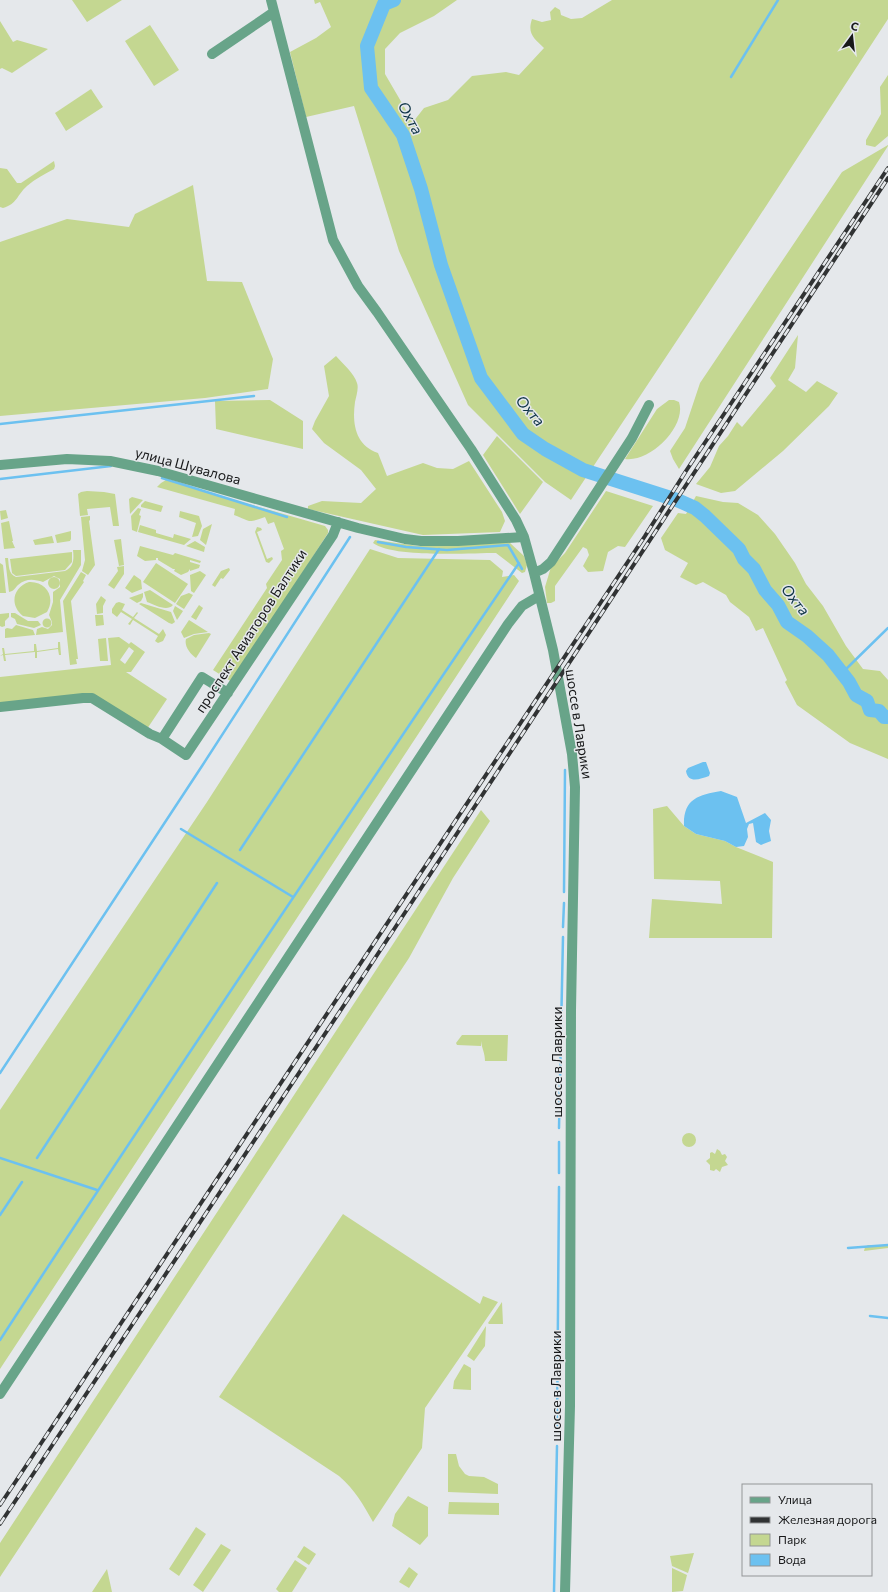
<svg xmlns="http://www.w3.org/2000/svg" width="888" height="1592" font-family="Commissioner,sans-serif">
<style>
.green{fill:#c4d791;fill-rule:evenodd}
.water{fill:#6cc1f0}
.lines{fill:none;stroke-linecap:round;stroke-linejoin:round}
.stream{stroke:#6cc1f0;stroke-width:2.5}
.river{stroke:#6cc1f0;stroke-width:14}
.minor{stroke:#68a489;stroke-width:10}
.rail-casing{stroke:#313334;stroke-width:4}
.rail{stroke:#e5e8eb;stroke-width:2.5;stroke-dasharray:8;stroke-linecap:butt}
.labels{text-anchor:middle;stroke-width:3;stroke-linejoin:round;paint-order:stroke}
.street-label{font-size:14px;fill:#171819;stroke:#e5e8eb}
.water-label{font-size:15px;font-style:italic;fill:#0e3447;stroke:#e5e8eb}
</style>
<rect width="100%" height="100%" fill="#e5e8eb"/>
<!-- green -->
<path class="green" d="M 72,0 L 122,0 L 87,22 Z
M 314,0 L 457,0 L 434,16 L 400,33 L 385,49 L 385,74 L 413,122 L 424,108 L 448,100 L 472,76 L 506,72 L 519,75 L 544,48 C 534,38 527,34 532,19 L 542,22 L 551,20 L 550,12 L 555,7 L 560,10 L 561,15 L 571,19 L 582,18 L 612,0 L 888,0 L 888,19 L 751,229 L 571,500 L 545,482 L 468,405 L 399,251 L 354,106 L 306,117 L 290,52 L 316,38 L 331,27 L 320,2 L 315,4 Z
M 0,21 L 13,42 L 17,40 L 48,49 L 12,73 L 2,68 L 0,69 Z
M 150,25 L 179,70 L 154,86 L 125,41 Z
M 888,75 L 888,136 L 875,147 L 866,145 L 866,140 L 881,114 L 880,87 Z
M 91,89 L 103,107 L 66,131 L 55,113 Z
M 888,145 L 888,146 L 679,469 L 673,459 L 670,451 L 685,428 L 700,383 L 842,172 Z
M 54,161 L 55,166 L 54,169 C 45,174 35,179 27,186 C 17,195 17,204 3,208 L 0,207 L 0,168 L 7,169 L 17,183 L 21,183 Z
M 193,185 L 207,281 L 242,282 L 273,359 L 268,389 L 205,398 L 0,416 L 0,242 L 67,219 L 129,227 L 135,214 Z
M 798,335 L 795,368 L 788,380 L 806,392 L 817,381 L 838,393 L 829,406 L 783,451 L 735,491 L 721,493 L 696,484 L 710,467 L 719,446 L 728,436 L 737,422 L 742,427 L 776,386 L 770,378 Z
M 336,356 C 343,364 354,373 357,383 C 359,388 356,397 355,402 C 352,423 355,445 378,453 L 387,476 L 423,463 L 437,468 L 453,469 L 469,461 L 502,512 L 505,521 L 500,532 L 423,535 L 308,509 L 308,506 L 322,501 L 361,503 L 376,489 L 361,470 L 324,443 L 312,429 L 315,421 L 329,396 L 324,366 Z
M 270,400 L 303,421 L 303,449 L 216,429 L 215,401 Z
M 669,400 L 674,400 L 679,402 C 687,426 650,463 625,459 L 657,409 Z
M 497,436 L 543,482 L 520,514 L 483,455 Z
M 166,480 L 325,526 L 328,530 L 328,533 L 232,682 L 213,670 L 267,588 L 266,584 L 282,560 L 281,551 L 284,549 L 274,522 L 268,524 L 265,517 C 246,524 251,521 234,515 L 235,509 L 157,487 L 161,483 Z
M 87,491 L 104,492 L 115,494 L 119,526 L 113,526 L 110,507 L 87,509 L 88,515 L 80,516 L 78,494 L 81,492 Z
M 606,491 L 653,506 L 625,547 L 618,546 L 608,552 L 603,571 L 588,572 L 583,566 L 589,555 L 587,549 L 583,547 L 555,586 L 555,601 L 551,603 L 547,603 L 545,587 L 551,567 L 565,553 Z
M 696,496 L 723,502 L 738,503 L 758,515 L 775,534 L 795,563 L 806,584 L 823,606 L 846,646 L 863,669 L 880,671 L 888,680 L 888,759 L 850,743 L 797,705 L 785,682 L 787,680 L 763,628 L 756,631 L 749,617 L 730,602 L 726,595 L 703,582 L 696,585 L 680,577 L 688,563 L 665,550 L 661,538 L 678,513 L 686,514 Z
M 132,497 L 143,500 L 130,514 L 129,499 Z
M 145,501 L 163,506 L 161,512 L 141,507 L 141,505 Z
M 138,508 L 141,509 L 139,515 L 141,516 L 137,532 L 132,530 L 131,516 Z
M 6,510 L 8,518 L 1,520 L 0,511 Z
M 180,511 L 199,516 L 202,526 L 198,536 L 192,537 L 196,523 L 179,517 Z
M 90,516 L 90,520 L 89,521 L 95,565 L 88,575 L 82,571 L 85,560 L 81,517 Z
M 9,521 L 13,541 L 12,541 L 15,548 L 4,549 L 1,523 Z
M 212,524 L 206,545 L 200,540 L 203,529 Z
M 140,525 L 156,530 L 156,533 L 173,538 L 174,534 L 191,539 L 184,545 L 138,532 Z
M 257,527 L 261,528 L 262,530 L 257,532 L 267,559 L 272,557 L 273,559 L 269,563 L 266,562 L 255,532 Z
M 71,531 L 71,539 L 70,541 L 57,543 L 55,535 Z
M 52,536 L 54,543 L 35,545 L 33,540 Z
M 121,539 L 124,565 L 119,566 L 114,540 Z
M 375,540 L 418,546 L 509,542 L 524,556 L 527,565 L 525,572 L 522,573 L 496,553 C 469,553 393,558 373,543 Z
M 195,541 L 205,547 L 204,552 L 186,546 Z
M 140,546 L 173,555 L 175,553 L 201,561 L 200,563 L 190,560 L 190,562 L 200,565 L 199,568 L 190,571 L 190,569 L 188,572 L 181,575 L 174,571 L 175,569 L 173,569 L 158,560 L 158,558 L 156,558 L 156,560 L 145,561 L 137,556 Z
M 370,549 L 398,558 L 490,560 L 503,571 L 502,577 L 514,575 L 519,581 L 0,1369 L 0,1110 L 207,802 Z
M 73,550 L 81,550 L 81,565 L 60,600 L 63,632 L 36,635 L 37,629 L 42,627 L 48,629 L 52,625 L 52,622 L 49,615 L 53,602 L 53,592 L 60,587 L 60,579 L 54,576 L 43,582 C 34,579 26,578 18,585 C 15,588 14,591 9,592 L 5,558 L 8,558 C 9,565 8,574 16,577 L 65,571 C 74,567 74,559 73,550 Z
M 72,552 L 72,562 L 65,570 L 16,576 L 12,573 L 10,559 Z
M 0,563 L 3,565 L 6,593 L 0,593 Z
M 156,563 L 188,584 L 175,603 L 143,582 Z
M 124,566 L 124,574 L 114,589 L 108,585 L 118,571 L 117,567 Z
M 229,568 L 230,570 L 223,579 L 221,578 L 215,587 L 212,585 L 221,571 Z
M 200,571 L 206,575 L 194,593 L 191,591 L 190,575 Z
M 81,572 L 86,575 L 83,581 L 84,582 L 71,601 L 78,659 L 76,659 L 77,664 L 70,665 L 63,601 Z
M 134,575 L 141,580 L 142,589 L 132,593 L 125,588 Z
M48 583a6 6 0 1 1 12 0a6 6 0 1 1-12 0Z
M 29,582 C 46,581 56,597 47,612 L 35,618 L 23,616 C 9,605 13,587 29,582 Z
M 150,590 L 173,605 C 167,612 155,605 147,602 L 144,592 Z
M 143,593 L 143,597 L 141,601 L 137,603 L 129,598 Z
M 189,593 L 193,595 L 184,609 L 176,604 L 181,596 Z
M 101,596 L 106,600 L 103,606 L 103,613 L 97,614 L 96,604 Z
M 119,602 L 125,604 L 122,610 L 133,617 L 137,612 L 138,613 L 134,618 L 159,634 L 163,629 L 166,635 L 163,641 L 158,643 L 155,641 L 158,636 L 133,620 L 130,625 L 128,624 L 132,619 L 121,612 L 117,617 L 112,613 L 112,609 L 116,603 Z
M 141,603 L 171,612 L 175,622 L 172,624 L 169,623 L 139,604 Z
M 199,605 L 203,608 L 196,620 L 191,617 Z
M 175,606 L 183,611 L 177,620 L 173,611 Z
M 9,613 L 9,617 L 5,621 L 5,626 L 2,627 L 0,626 L 0,614 Z
M 11,613 L 15,613 L 28,621 L 38,621 L 41,625 L 34,628 L 17,624 L 15,619 L 11,617 Z
M 95,615 L 103,615 L 104,625 L 96,626 Z
M42.5 623a4.5 4.5 0 1 1 9 0a4.5 4.5 0 1 1-9 0Z
M 189,620 L 208,632 L 194,634 L 184,638 L 181,632 Z
M 16,625 L 33,630 L 35,635 L 5,638 L 5,629 L 7,628 L 12,629 Z
M 209,633 L 211,634 L 196,658 C 190,654 184,646 186,639 L 194,635 Z
M 119,637 L 129,644 L 131,642 L 145,652 L 131,672 L 126,672 L 167,699 L 147,729 L 95,695 L 0,703 L 0,677 L 111,665 L 108,638 ZM 129,647 L 134,651 L 125,664 L 120,660 Z
M 106,638 L 108,661 L 100,661 L 98,639 Z
M 58,642 L 60,642 L 61,655 L 59,655 L 58,649 L 37,652 L 37,658 L 35,658 L 35,652 L 5,655 L 6,661 L 4,661 L 3,655 L 0,656 L 3,654 L 2,648 L 4,648 L 5,654 L 34,651 L 34,644 L 36,644 L 37,651 L 58,648 Z
M 667,806 L 684,826 L 696,834 L 725,841 L 736,847 L 773,862 L 772,938 L 649,938 L 652,899 L 722,904 L 720,881 L 654,879 L 653,809 Z
M 481,810 L 490,821 L 453,878 L 409,958 L 0,1577 L 0,1543 Z
M 462,1035 L 508,1035 L 507,1061 L 485,1061 C 485,1053 482,1049 481,1041 L 481,1046 L 457,1045 L 456,1043 Z
M682 1140a7 7 0 1 1 14 0a7 7 0 1 1-14 0Z
M 717,1149 L 720,1151 L 722,1155 L 725,1154 L 727,1157 L 725,1161 L 728,1165 L 722,1167 L 720,1172 L 716,1169 L 714,1171 L 710,1170 L 710,1165 L 706,1161 L 710,1158 L 710,1153 L 712,1152 L 715,1154 Z
M 343,1214 L 480,1304 L 483,1296 L 498,1302 L 425,1408 L 422,1448 L 373,1522 C 363,1504 355,1490 339,1476 L 219,1397 Z
M 868,1245 L 888,1245 L 888,1248 L 864,1251 L 865,1247 Z
M 502,1302 L 503,1324 L 489,1324 L 488,1323 Z
M 486,1326 L 485,1346 L 474,1361 L 467,1356 Z
M 464,1364 L 471,1368 L 471,1390 L 453,1389 L 454,1381 Z
M 448,1454 L 456,1454 L 459,1466 L 465,1474 L 469,1476 L 484,1477 L 498,1484 L 498,1494 L 448,1492 Z
M 408,1496 L 428,1507 L 428,1536 L 420,1545 L 392,1526 L 395,1514 Z
M 449,1502 L 499,1503 L 499,1515 L 448,1514 Z
M 196,1527 L 206,1534 L 179,1576 L 169,1569 Z
M 221,1544 L 231,1550 L 203,1592 L 193,1585 Z
M 304,1546 L 316,1554 L 309,1565 L 297,1557 Z
M 694,1553 L 688,1573 L 672,1566 L 670,1556 Z
M 295,1560 L 307,1568 L 292,1592 L 279,1592 L 276,1589 Z
M 409,1567 L 418,1574 L 409,1588 L 399,1582 Z
M 672,1568 L 687,1575 L 683,1591 L 672,1592 Z
M 107,1569 L 112,1592 L 92,1592 Z"/>
<!-- water -->
<path class="water" d="M 703,762 L 706,762 L 710,773 L 709,776 C 700,779 688,784 686,771 L 688,768 Z
M 721,791 L 737,797 L 746,823 L 765,813 L 771,820 L 769,831 L 771,841 L 761,845 L 756,842 L 753,823 L 749,824 L 747,829 L 748,837 L 744,846 L 736,847 L 725,841 L 696,834 L 684,826 C 683,799 698,795 721,791 Z"/>
<g class="lines">
<!-- stream -->
<path class="stream" d="M 731,77 L 778,0
M 0,424 L 254,396
M 162,478 L 287,517
M 0,479 L 111,466
M 378,542 L 406,547 L 447,550 L 508,545 L 522,569
M 842,673 L 888,628
M 181,829 L 293,897
M 240,850 L 439,549
M 564,892 L 565,770
M 563,927 L 564,903
M 0,1073 L 202,766 L 350,537
M 559,1128 L 563,937
M 0,1158 L 97,1190
M 37,1158 L 217,883
M 559,1173 L 559,1142
M 0,1215 L 22,1182
M 848,1248 L 888,1245
M 870,1316 L 888,1318
M 0,1340 C 170,1079 344,821 519,563
M 557,1434 L 559,1187
M 554,1592 L 557,1446"/>
<!-- river -->
<path class="river" d="M 394,0 L 384,4 L 367,46 L 371,88 L 403,135 L 421,189 L 441,265 L 481,378 L 523,434 L 545,449 L 583,470 L 677,500 L 695,508 L 705,516 L 739,549 L 744,559 L 754,569 L 765,590 L 778,605 L 787,622 L 807,636 L 828,655 L 849,682 L 856,695 L 867,701 L 870,710 L 879,711 L 884,717 L 888,717"/>
<!-- minor -->
<path class="minor" d="M 271,0 L 333,240 L 358,286 L 377,312 L 471,449 L 516,520 L 524,537 L 534,573 L 553,650 L 572,754 L 575,787 L 571,1010 L 570,1406 L 565,1592
M 212,54 L 274,12
M 0,465 L 67,459 L 110,461 L 158,471 L 358,528 L 405,539 L 421,541 L 458,541 L 524,537
M 534,573 L 543,569 L 551,562 L 632,438 L 649,405
M 0,707 L 83,698 L 92,698 L 150,734 L 162,739 L 186,755 L 333,535 L 338,522
M 162,739 L 202,677 L 228,693
M 0,1394 L 508,624 L 522,606 L 539,596"/>
<defs>
<path id="rail" d="M 0,1505 L 645,536 L 686,471 L 888,168
M 0,1524 L 360,981 L 888,178"/>
</defs>
<!-- rail casing -->
<use href="#rail" class="rail-casing"/>
<!-- rail -->
<use href="#rail" class="rail"/>
</g>
<g class="labels">
<!-- street labels -->
<g class="street-label">
<text transform="translate(188 466) rotate(15)" y="5">улица Шувалова</text>
<text transform="translate(251 631) rotate(-57)" y="5">проспект Авиаторов Балтики</text>
<text transform="translate(579 724) rotate(81)" y="5">шоссе в Лаврики</text>
<text transform="translate(557 1062) rotate(-90)" y="5">шоссе в Лаврики</text>
<text transform="translate(556 1386) rotate(-90)" y="5">шоссе в Лаврики</text>
</g>
<!-- water labels -->
<g class="water-label">
<text transform="translate(410 118) rotate(61)" y="5">Охта</text>
<text transform="translate(530 411) rotate(49)" y="5">Охта</text>
<text transform="translate(795 600) rotate(51)" y="5">Охта</text>
</g>
</g>
<!-- legend -->
<rect x="742" y="1484" width="130" height="92" fill="#e5e8eb" stroke="#939597"/>
<rect x="750" y="1497" width="20" height="6" fill="#68a489" stroke="#939597"/>
<text x="778" y="1504" font-size="12" fill="#171819">Улица</text>
<rect x="750" y="1517" width="20" height="6" fill="#313334" stroke="#939597"/>
<text x="778" y="1524" font-size="12" fill="#171819">Железная дорога</text>
<rect x="750" y="1534" width="20" height="12" fill="#c4d791" stroke="#939597"/>
<text x="778" y="1544" font-size="12" fill="#171819">Парк</text>
<rect x="750" y="1554" width="20" height="12" fill="#6cc1f0" stroke="#939597"/>
<text x="778" y="1564" font-size="12" fill="#171819">Вода</text>
<!-- north arrow -->
<g transform="translate(852 36) rotate(15)" stroke="#e5e8eb" stroke-width="3" paint-order="stroke">
<path d="M0-3L7 15L0 10L-7 15Z" fill="#171819"/>
<text y="-6" font-size="11" font-weight="bold" text-anchor="middle" fill="#171819">С</text>
</g>
</svg>
